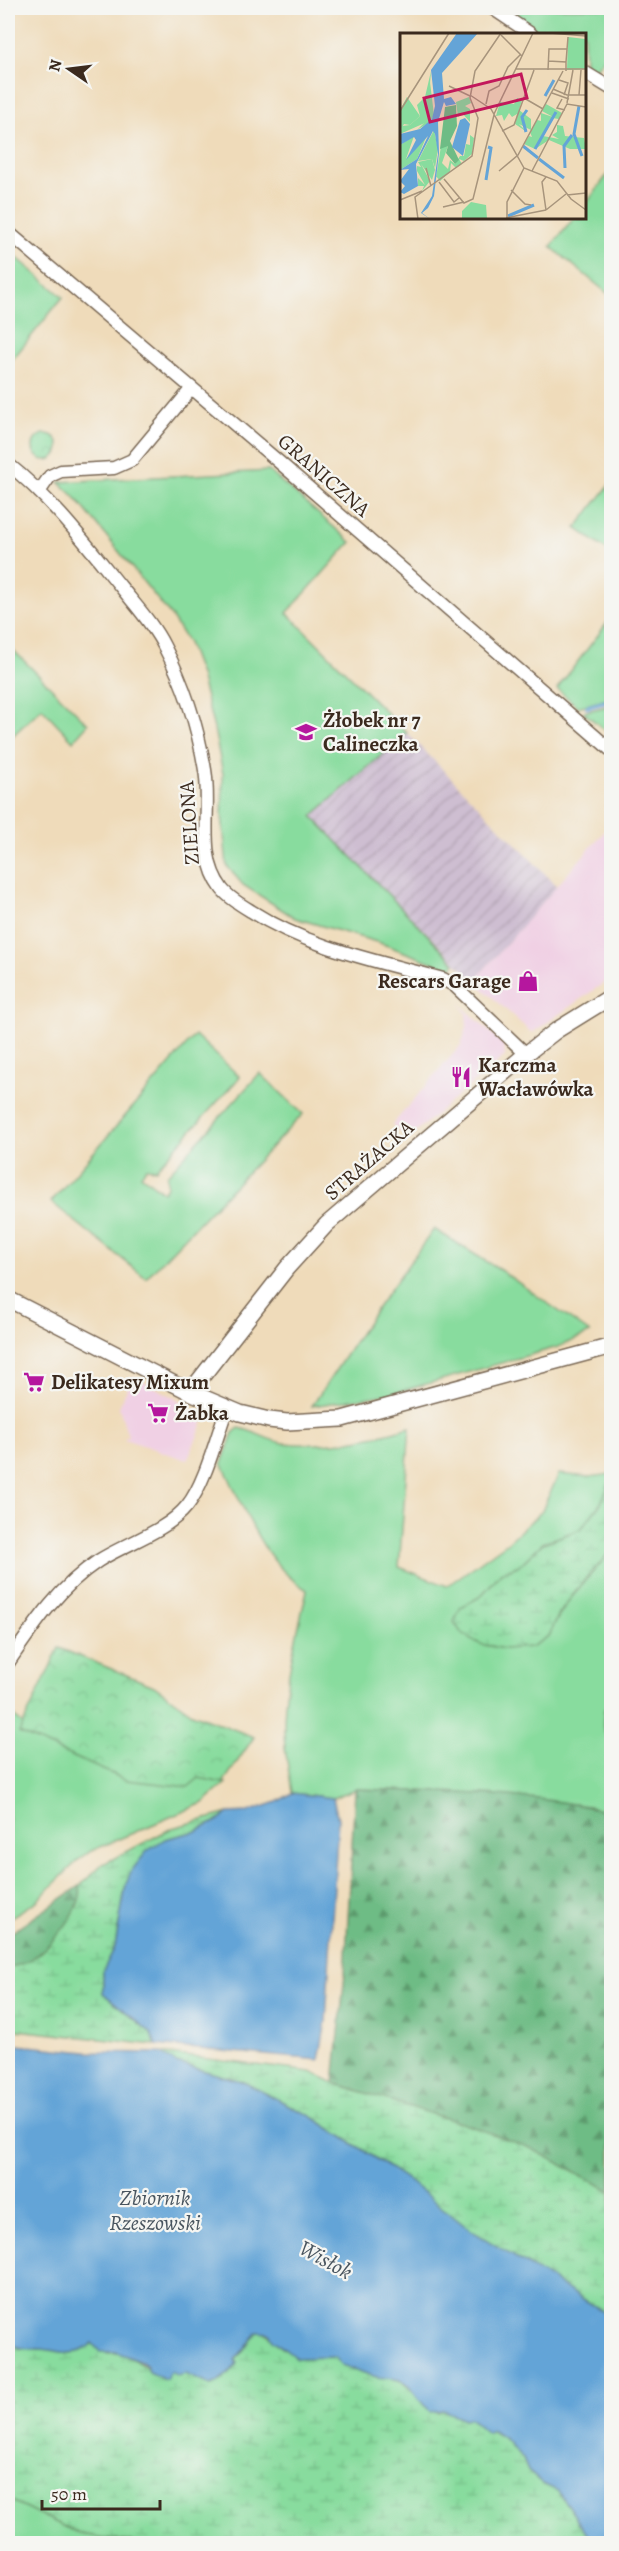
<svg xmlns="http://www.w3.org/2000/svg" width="619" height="2551" font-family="Alegreya,serif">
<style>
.built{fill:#f0d0e4}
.industrial{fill:url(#industrial-furrows)}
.grass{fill:#88dc9e;stroke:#62835e;stroke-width:1.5}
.forest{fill:url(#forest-firs);stroke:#547352;stroke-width:1.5}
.wetland{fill:url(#wetland-marsh);stroke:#62835e;stroke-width:1.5}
.park{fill:url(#park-crowns);stroke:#62835e;stroke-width:1.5}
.water{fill:#64a4d7;stroke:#50677a;stroke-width:1.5}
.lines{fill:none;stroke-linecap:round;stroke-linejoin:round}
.stream{stroke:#64a4d7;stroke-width:4.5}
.minor-casing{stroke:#7a6855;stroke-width:15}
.tertiary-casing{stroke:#7a6855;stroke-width:18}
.minor{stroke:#fff;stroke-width:12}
.tertiary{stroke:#fff;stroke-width:15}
.labels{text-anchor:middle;stroke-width:4.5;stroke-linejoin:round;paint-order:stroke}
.street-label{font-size:21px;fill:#3b2a1e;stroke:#f6f6f2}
.poi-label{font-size:21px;font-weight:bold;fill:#3b2a1e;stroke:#f6f6f2;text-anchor:start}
.water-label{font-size:22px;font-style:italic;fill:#49555f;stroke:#f6f6f2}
.inset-river{fill:none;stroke:#64a4d7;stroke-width:3}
.inset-road{fill:none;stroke:#a7947c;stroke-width:1.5}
.view{fill:#c2185b;fill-opacity:0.15;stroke:#c2185b;stroke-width:3}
.inset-edge{fill:none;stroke:#3b2a1e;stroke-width:3}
</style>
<defs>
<pattern id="industrial-furrows" width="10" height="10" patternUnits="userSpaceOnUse" patternTransform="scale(1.5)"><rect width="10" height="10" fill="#cebed1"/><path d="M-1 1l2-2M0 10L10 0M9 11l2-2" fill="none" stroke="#b2a3b3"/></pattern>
<pattern id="forest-firs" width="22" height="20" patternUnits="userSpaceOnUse" patternTransform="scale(1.5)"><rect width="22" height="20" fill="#6ebc85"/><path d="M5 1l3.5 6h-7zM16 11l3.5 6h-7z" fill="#5c996c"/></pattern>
<pattern id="wetland-marsh" width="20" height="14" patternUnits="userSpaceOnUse" patternTransform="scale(1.5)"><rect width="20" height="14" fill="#88dc9e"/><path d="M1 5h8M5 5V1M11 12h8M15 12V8" fill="none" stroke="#76bd88"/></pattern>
<pattern id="park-crowns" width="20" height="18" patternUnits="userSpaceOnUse" patternTransform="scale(1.5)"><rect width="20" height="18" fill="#88dc9e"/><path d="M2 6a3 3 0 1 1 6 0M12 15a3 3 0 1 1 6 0" fill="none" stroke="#76bd88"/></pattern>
</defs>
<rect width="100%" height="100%" fill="#f6f6f2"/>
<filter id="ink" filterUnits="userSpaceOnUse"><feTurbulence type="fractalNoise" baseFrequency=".0167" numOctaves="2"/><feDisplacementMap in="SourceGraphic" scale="12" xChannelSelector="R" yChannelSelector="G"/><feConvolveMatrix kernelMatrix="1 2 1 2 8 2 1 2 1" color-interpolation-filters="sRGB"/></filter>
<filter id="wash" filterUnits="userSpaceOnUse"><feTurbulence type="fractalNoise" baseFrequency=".008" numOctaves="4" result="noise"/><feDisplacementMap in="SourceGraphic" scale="24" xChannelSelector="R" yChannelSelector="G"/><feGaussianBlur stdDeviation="1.35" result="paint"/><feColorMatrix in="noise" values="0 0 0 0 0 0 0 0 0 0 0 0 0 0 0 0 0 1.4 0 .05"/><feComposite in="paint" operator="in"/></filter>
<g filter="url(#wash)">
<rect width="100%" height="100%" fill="#efdbba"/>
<!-- built -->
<path class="built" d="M 611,824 L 611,978 L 532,1033 L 474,981 Z
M 460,1004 L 504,1045 L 505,1056 L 408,1138 L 392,1125 L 461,1045 L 467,1027 L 466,1013 Z
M 133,1376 L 179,1400 L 205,1419 L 187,1460 L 124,1439 L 128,1436 L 119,1407 Z"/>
<!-- industrial -->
<path class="industrial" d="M 407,733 L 557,886 L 474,981 L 312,816 Z"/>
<!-- grass -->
<path class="grass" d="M 500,8 L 611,8 L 611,52 L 593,71 L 585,65 L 584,34 L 539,34 Z
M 611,170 L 612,296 L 611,296 L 551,247 L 574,218 L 584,218 L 585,205 Z
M 8,250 L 63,297 L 8,365 Z
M 269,471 L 351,542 L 287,613 L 407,733 L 312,816 L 455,963 L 450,969 L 380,943 L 295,918 L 243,885 L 227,866 L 222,816 L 223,774 L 214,729 L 200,675 L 188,643 L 171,616 L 74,496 L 59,482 Z
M 611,483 L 611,553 L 576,528 Z
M 611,618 L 611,698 L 578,707 L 557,689 Z
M 8,645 L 88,724 L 73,741 L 42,708 L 8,740 Z
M 611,705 L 612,705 L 611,735 L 583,712 Z
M 195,1035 L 240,1077 L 156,1169 L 146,1168 L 141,1175 L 163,1192 L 167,1187 L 167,1175 L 260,1073 L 303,1114 L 146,1278 L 51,1202 Z
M 434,1229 L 503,1272 L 590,1333 L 558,1347 L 391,1394 L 312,1406 L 377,1308 Z
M 410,1427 L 399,1567 L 447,1586 L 508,1542 L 541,1512 L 559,1474 L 589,1477 L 611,1474 L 611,1484 L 609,1485 L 601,1503 L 581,1529 L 543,1543 L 520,1565 L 502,1572 L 480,1597 L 461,1607 L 549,1636 C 565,1599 586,1581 611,1551 L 611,1703 L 604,1710 L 603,1727 L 611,1745 L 611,1812 L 589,1806 L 544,1801 L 437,1792 L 355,1789 L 333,1798 L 292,1793 C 290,1778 287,1762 285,1747 C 280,1694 296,1640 307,1590 C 262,1563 244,1507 222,1463 L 233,1433 L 239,1428 C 255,1431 268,1441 284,1443 C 326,1448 370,1439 410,1427 Z
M 8,1712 L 31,1730 L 163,1759 L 226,1783 L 203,1803 L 91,1851 L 77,1861 L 37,1901 L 8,1919 Z
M 8,2499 L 80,2534 L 144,2543 L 8,2543 Z"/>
<!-- forest -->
<path class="forest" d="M 355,1789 C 437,1792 533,1792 611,1812 L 611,2191 L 530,2148 L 473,2127 L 334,2083 L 345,1973 Z
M 80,1886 C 85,1909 52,1944 33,1958 C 26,1963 16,1966 8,1969 L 8,1935 Z"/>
<!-- wetland -->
<path class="wetland" d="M 609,1484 L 612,1484 L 611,1551 L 576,1590 L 558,1616 L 549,1636 L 531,1647 L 504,1649 L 480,1644 L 462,1634 L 454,1622 L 461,1607 L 480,1597 L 502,1572 L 520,1565 L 543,1543 L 581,1529 L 601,1503 Z
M 611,1703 L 611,1745 L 603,1727 L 604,1710 Z
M 229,1813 L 221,1819 L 197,1831 L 165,1839 L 126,1884 L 115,1947 L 103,1971 L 103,1993 L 151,2033 L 156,2045 L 8,2029 L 8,1969 C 16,1966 26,1963 33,1958 C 52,1944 85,1909 80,1886 L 101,1865 L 172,1828 Z
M 161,2053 L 311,2072 L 334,2083 L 473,2127 L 530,2148 L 611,2191 L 611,2316 L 469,2229 L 405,2178 L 311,2116 L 241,2081 L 176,2063 Z
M 258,2331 C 274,2334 272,2342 284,2349 C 297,2358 321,2358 335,2357 L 348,2367 L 377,2377 L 393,2377 L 401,2381 L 437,2412 L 443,2409 L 464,2419 L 470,2417 L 487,2433 L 490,2430 L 505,2439 L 523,2459 L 528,2471 L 543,2484 L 558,2491 L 593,2543 L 144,2544 L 80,2534 L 8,2499 L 8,2343 C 24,2350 24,2348 41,2349 C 60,2350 77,2360 92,2343 L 108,2353 C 128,2350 146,2368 162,2379 L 166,2380 L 170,2372 L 185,2373 L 211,2385 L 235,2361 Z"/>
<!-- park -->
<path class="park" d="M33 447a13 13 0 1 1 26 0a13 13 0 1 1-26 0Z
M 59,1648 L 154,1686 L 192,1713 L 254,1737 L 223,1783 L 199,1778 L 188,1787 L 126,1780 L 19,1733 Z"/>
<!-- water -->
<path class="water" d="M 292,1793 L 333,1798 L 338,1819 L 326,2021 L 319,2060 L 156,2045 L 151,2033 L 103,1993 L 103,1971 L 115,1947 L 126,1884 L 132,1870 L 147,1851 L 165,1839 L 197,1831 L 221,1819 L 229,1813 L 248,1812 L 277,1802 Z
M 8,2044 L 87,2052 L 161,2053 L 176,2063 L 241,2081 L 311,2116 L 405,2178 L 469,2229 L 611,2316 L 611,2543 L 593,2543 L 558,2491 L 543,2484 L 528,2471 L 523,2459 L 505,2439 L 491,2430 L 487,2433 L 470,2418 L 464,2419 L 443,2410 L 430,2412 C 422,2404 416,2394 409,2386 C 399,2376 388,2379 377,2377 C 364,2374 354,2368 341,2365 L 335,2357 L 296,2358 L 273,2340 L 269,2333 L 258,2332 L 235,2360 L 237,2363 C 230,2374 223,2381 211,2385 L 185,2374 L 177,2376 L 171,2372 L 166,2380 C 159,2379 156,2374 149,2372 L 147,2366 L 142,2362 L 116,2352 L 100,2352 L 92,2343 C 77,2360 60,2350 41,2349 C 24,2348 24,2350 8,2343 Z"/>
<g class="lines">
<!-- stream -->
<path class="stream" d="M 587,707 L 612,700"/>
</g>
</g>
<g filter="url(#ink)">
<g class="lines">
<defs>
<path id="minor" d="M 492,8 L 531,34
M 584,72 L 612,89
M 8,232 L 279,462 L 612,751
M 8,464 C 52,499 86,544 121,587 C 136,606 153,624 164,646 C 184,684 198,728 205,770 C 212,810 196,855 222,889 C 229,898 241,905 251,911 C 309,948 377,961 443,979 L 455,986 L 526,1054
M 39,492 L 50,476 L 61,471 L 114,468 L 132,460 L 192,388
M 8,1663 C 34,1625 59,1587 98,1561 C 126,1543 166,1532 187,1506 C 205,1484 217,1435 227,1408"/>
<path id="tertiary" d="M 8,1299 L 190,1392 L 240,1413 L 269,1420 L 287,1422 L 342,1419 L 612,1346
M 190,1392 L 287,1268 L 327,1224 L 526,1054 L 557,1030 L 612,996"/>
</defs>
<!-- minor casing -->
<use href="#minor" class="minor-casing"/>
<!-- tertiary casing -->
<use href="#tertiary" class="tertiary-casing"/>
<!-- minor -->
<use href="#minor" class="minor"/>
<!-- tertiary -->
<use href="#tertiary" class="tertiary"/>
</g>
</g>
<!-- icons -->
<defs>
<symbol id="school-bare" viewBox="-9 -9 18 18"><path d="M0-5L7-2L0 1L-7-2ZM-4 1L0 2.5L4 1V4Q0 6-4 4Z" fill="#b5179e" stroke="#f6f6f2" stroke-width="2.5" paint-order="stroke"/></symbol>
<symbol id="shop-bare" viewBox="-9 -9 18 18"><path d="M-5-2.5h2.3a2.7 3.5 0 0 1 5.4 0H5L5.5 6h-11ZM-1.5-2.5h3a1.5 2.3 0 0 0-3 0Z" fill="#b5179e" stroke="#f6f6f2" stroke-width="2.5" paint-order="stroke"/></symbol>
<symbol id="restaurant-bare" viewBox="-9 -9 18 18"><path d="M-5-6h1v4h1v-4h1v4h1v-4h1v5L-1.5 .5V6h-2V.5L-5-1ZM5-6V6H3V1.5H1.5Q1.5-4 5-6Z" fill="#b5179e" stroke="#f6f6f2" stroke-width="2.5" paint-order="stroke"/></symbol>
<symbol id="supermarket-bare" viewBox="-9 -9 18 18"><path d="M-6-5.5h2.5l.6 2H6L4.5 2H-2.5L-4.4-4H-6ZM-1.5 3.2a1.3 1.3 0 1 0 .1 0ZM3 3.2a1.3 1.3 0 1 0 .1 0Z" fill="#b5179e" stroke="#f6f6f2" stroke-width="2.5" paint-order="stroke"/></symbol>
</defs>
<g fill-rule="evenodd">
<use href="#school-bare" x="291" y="717" width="30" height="30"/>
<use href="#shop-bare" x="513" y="966" width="30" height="30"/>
<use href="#restaurant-bare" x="446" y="1062" width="30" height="30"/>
<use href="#supermarket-bare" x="19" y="1367" width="30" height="30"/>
<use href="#supermarket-bare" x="143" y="1398" width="30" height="30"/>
</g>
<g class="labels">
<!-- street labels -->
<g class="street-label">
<text transform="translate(324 475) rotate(41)" y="7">GRANICZNA</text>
<text transform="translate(189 823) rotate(-94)" y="7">ZIELONA</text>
<text transform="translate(369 1160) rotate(-41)" y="7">STRAŻACKA</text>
</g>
<!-- poi labels -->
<g class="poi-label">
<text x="323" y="727">Żłobek nr 7<tspan x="323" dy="24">Calineczka</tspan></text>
<text x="511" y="988" text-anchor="end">Rescars Garage</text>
<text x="478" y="1072">Karczma<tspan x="478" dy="24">Wacławówka</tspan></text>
<text x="51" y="1389">Delikatesy Mixum</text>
<text x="175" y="1420">Żabka</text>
</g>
<!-- water labels -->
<g class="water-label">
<text x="155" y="2205">Zbiornik<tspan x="155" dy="25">Rzeszowski</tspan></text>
<text transform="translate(326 2259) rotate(29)" y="8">Wisłok</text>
</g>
</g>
<!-- overview -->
<g transform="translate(400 33)">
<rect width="186" height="186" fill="#efdbba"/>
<path d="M 31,38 L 27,89 L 0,101 L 2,93 L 10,92 L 20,83 L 17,72 L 25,64 ZM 69,64 L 71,70 L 65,73 L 70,76 L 70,89 L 62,80 L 58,84 L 56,69 ZM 117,65 L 122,67 L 119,77 L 131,86 L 131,97 L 119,91 L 127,99 L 115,91 L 117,81 L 112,84 L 109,80 L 104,88 L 102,82 L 96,83 L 100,69 L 114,71 ZM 146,71 L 162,80 L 159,86 L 152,85 L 143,103 L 159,106 L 152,102 L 157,99 L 157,92 L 163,93 L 165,103 L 184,105 L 186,116 L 170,116 L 149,107 L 135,116 L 124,111 L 129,103 L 132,104 L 130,99 L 137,87 L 141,88 L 141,80 L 153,84 L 142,78 ZM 70,102 L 74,105 L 72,121 L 64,128 L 59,126 L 62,131 L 56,135 L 51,130 L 50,139 L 40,148 L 36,143 L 35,151 L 41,113 L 48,113 L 42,130 L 48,136 L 50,127 L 55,131 L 60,123 L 64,123 L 66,111 L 70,112 ZM 32,126 L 35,137 L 32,147 L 21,131 L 30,148 L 22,158 L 24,153 L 18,153 L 18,145 L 25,152 L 17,138 L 17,133 L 21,134 L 18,129 Z" fill="#88dc9e"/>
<path d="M 56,72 L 57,93 L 50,108 L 59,127 L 55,131 L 46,120 L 48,113 L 40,116 L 45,74 Z" fill="#6ebc85"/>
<path d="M 30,49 L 34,82 L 30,89 L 17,97 L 27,87 L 26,68 ZM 34,97 L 38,116 L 35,135 L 32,126 L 18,128 ZM 27,102 L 17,126 L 0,137 L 0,112 L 14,103 L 6,126 Z" fill="#88dc9e"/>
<path d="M 7,64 L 20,83 L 10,92 L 4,91 L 0,98 L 0,77 Z" fill="#88dc9e"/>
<path d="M 168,4 L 185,6 L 186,36 L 167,37 ZM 71,169 L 86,172 L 87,186 L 62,185 L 62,178 Z" fill="#88dc9e"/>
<path d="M 57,0 L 78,0 L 42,40 L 44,66 L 51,64 L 56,71 L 46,73 L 44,69 L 38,89 L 39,120 L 34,163 L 28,175 L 22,180 L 30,186 L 21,180 L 32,163 L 38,121 L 35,101 L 33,98 L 16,131 L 18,153 L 4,161 L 0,159 L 5,153 L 0,148 L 9,136 L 0,137 L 17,126 L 28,103 L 6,127 L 16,107 L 14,104 L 0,112 L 0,101 L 20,96 L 32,86 L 35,73 L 31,37 ZM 65,85 L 70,91 L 63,123 L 52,114 L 60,87 Z" fill="#64a4d7"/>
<path class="inset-river" d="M 145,63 L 154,47M 179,73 L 174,101 L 182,123M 126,99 L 122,84 L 127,77M 123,113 L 138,125M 135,116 L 156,79M 139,126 L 164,145M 165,135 L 164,113 L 172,102M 86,147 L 91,115 L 88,114M 108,183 L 134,172"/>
<path class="inset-road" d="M 150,0 L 186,3M 101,2 L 122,23M 148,28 L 166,29 L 166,38M 166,29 L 168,4M 116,36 L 186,36M 148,37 L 149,16 L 167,16M 159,47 L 168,50 L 164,62M 49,53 L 70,63M 153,56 L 167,62 L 186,62M 152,60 L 169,66M 70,62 L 91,76 L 124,135 L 157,148 L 171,166 L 186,177M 179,62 L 181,37M 124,65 L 143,76M 162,66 L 157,75 L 165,77M 167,70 L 173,37M 86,71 L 89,58 L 99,53 L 108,34 L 121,21M 0,78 L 49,0M 94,81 L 133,0M 102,98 L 114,92 L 134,37M 26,135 L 31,153M 99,138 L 118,122 L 163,38M 132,138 L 167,71 L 186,74M 44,146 L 64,170 L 73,166 L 94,82M 39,149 L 54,169 L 59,165M 111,157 L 125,171 L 131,172M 167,162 L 186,160M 0,167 L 22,158M 43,174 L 64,169M 146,177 L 142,149 L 146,144M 146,177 L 166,161M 106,185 L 146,177M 18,186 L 15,164 L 72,123 L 78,85 L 70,65 L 75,38 L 101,0M 107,186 L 107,169 L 124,135"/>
<path class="view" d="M 121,41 L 127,65 L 30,89 L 24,65 Z"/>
<rect width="186" height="186" class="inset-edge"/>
</g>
<!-- margin -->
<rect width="619" height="2551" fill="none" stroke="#f6f6f2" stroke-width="30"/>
<!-- north arrow -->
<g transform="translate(69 69) rotate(284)" stroke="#f6f6f2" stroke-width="4.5" paint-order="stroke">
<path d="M0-4.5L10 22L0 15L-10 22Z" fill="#3b2a1e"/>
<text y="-9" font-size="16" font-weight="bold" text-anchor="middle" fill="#3b2a1e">N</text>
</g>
<!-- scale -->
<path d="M42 2500v9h118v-9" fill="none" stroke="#3b2a1e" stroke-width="3"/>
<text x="51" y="2500" font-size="18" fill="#3b2a1e" stroke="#f6f6f2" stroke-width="4.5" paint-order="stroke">50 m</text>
</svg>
